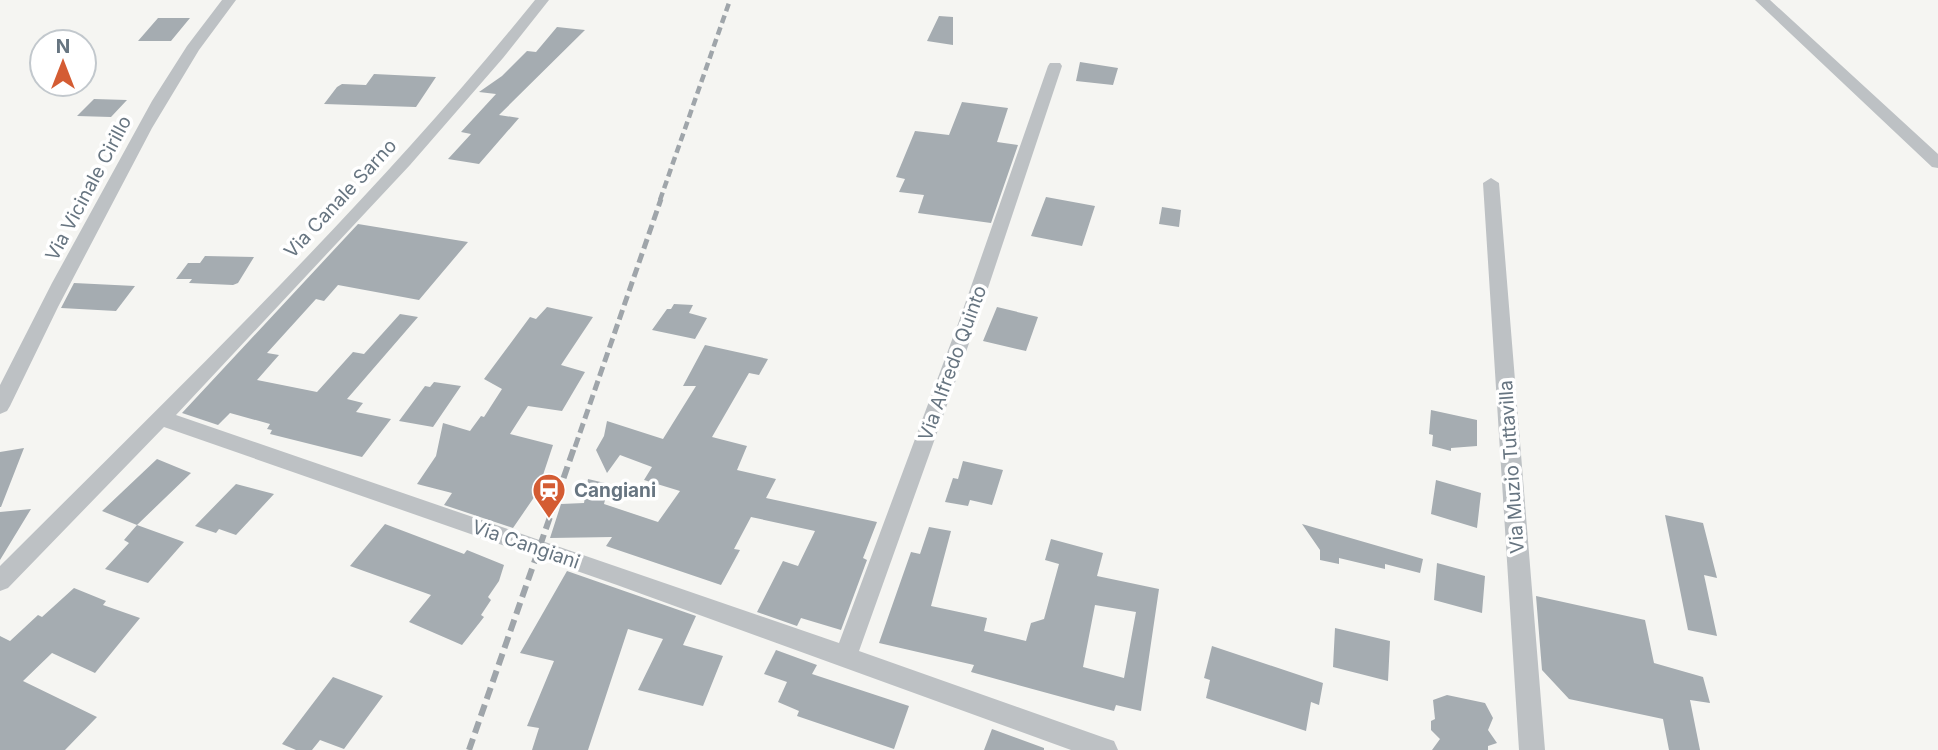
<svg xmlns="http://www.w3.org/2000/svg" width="1938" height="750" font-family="Inter,sans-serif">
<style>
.building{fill:#a5acb1;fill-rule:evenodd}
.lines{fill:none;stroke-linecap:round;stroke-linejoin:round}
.minor{fill:#bdc1c4;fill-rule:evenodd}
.rail-far2{stroke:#9fa5aa;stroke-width:4.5;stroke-dasharray:8 4.5;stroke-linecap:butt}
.rail-far1{stroke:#9fa5aa;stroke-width:5;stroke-dasharray:10 5;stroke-linecap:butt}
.rail{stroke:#9fa5aa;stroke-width:6;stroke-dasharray:12 6;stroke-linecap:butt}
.labels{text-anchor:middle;stroke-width:7;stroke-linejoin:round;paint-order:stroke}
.street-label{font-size:19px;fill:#677581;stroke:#fff}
.poi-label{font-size:19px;font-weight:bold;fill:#677581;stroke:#fff;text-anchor:start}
</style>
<rect width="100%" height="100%" fill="#f5f5f2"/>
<!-- building -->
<path class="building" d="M 939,16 L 953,17 L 953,45 L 927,41 Z
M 158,18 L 190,18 L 171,41 L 138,41 Z
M 557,27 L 585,30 L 499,115 L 519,118 L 479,164 L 448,159 L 471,134 L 461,132 L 496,94 L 479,92 L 502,76 L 527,51 L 536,52 Z
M 1080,62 L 1118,68 L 1113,85 L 1076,81 Z
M 374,74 L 436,77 L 416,107 L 324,104 L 337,87 L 342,84 L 366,85 Z
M 94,99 L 127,100 L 111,117 L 77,116 Z
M 962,102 L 1008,108 L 997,142 L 1018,145 L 991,223 L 918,213 L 924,195 L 899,192 L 905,179 L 896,177 L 915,131 L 949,135 Z
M 1046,197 L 1095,206 L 1082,246 L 1031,236 Z
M 1162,207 L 1181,210 L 1179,227 L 1159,224 Z
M 358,224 L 468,242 L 419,300 L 338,285 L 324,301 L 316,299 L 267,353 L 279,355 L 257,380 L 317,392 L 353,352 L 364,354 L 400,314 L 418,317 L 347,399 L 363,403 L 356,412 L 391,419 L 362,457 L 270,434 L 272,430 L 267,429 L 270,424 L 230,413 L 218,425 L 182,413 Z
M 205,256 L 254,257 L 238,283 L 233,285 L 189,283 L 192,279 L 176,279 L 188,263 L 200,263 Z
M 74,283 L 135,286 L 116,311 L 61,308 Z
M 674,304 L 693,305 L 689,313 L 707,318 L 695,339 L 652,330 L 667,309 L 671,309 Z
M 547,307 L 593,317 L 561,365 L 585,372 L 562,411 L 528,406 L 510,434 L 553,445 L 537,493 L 513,528 L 444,505 L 452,493 L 417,484 L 436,456 L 443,423 L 470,431 L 481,416 L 484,417 L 502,389 L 484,379 L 530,317 L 536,319 Z
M 997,307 L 1038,317 L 1026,351 L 983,341 Z
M 705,345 L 768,359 L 759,375 L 749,373 L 712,437 L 747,446 L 737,470 L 776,479 L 766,498 L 877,522 L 863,558 L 867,560 L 841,630 L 801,618 L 797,626 L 757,612 L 783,561 L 798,566 L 815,531 L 751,517 L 734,549 L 740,550 L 721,585 L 606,546 L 612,537 L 550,538 L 561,504 L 584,503 L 588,479 L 609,484 L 604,504 L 658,522 L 680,491 L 644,480 L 652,467 L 620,455 L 607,473 L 596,450 L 604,436 L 607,421 L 663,439 L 696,386 L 683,386 Z
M 434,382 L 461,386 L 433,427 L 399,421 L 425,386 L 430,387 Z
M 1431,410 L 1477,420 L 1477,446 L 1451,448 L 1451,451 L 1432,446 L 1433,435 L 1429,434 Z
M 24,448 L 1,507 L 0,507 L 0,452 Z
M 157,459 L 191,473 L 137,525 L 184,542 L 148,583 L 105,569 L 129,543 L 124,540 L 137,525 L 102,511 Z
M 963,461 L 1003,470 L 992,505 L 970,500 L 968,506 L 945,502 L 953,478 L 958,479 Z
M 1436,480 L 1481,493 L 1477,528 L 1431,514 Z
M 236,484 L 274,494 L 236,535 L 219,529 L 216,533 L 195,526 Z
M 31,509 L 0,560 L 0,512 Z
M 1665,515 L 1703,523 L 1717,578 L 1704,575 L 1717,636 L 1688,630 Z
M 385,524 L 464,554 L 467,550 L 504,565 L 499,581 L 488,597 L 491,600 L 481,615 L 484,617 L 462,645 L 409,622 L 431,595 L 350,566 Z
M 1302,524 L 1423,559 L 1420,573 L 1385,564 L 1385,569 L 1339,558 L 1339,564 L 1320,560 L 1320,550 Z
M 929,527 L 951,531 L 931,606 L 987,618 L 984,631 L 1026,641 L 1031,623 L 1044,619 L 1059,564 L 1045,560 L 1051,539 L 1103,553 L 1097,576 L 1159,589 L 1141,711 L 1116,705 L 1114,711 L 1091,705 L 971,672 L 974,665 L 879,643 L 911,552 L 920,554 ZM 1095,605 L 1136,612 L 1124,678 L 1083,667 Z
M 1437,563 L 1485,576 L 1482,613 L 1434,600 Z
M 567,571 L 696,616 L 683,645 L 723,656 L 703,706 L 638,690 L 663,639 L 628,629 L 588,750 L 532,750 L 539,728 L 527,726 L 554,661 L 520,653 Z
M 74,588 L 106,601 L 103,605 L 140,618 L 95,673 L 52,653 L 23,681 L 97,717 L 65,750 L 0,750 L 0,636 L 10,641 L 38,615 L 42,617 Z
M 1536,596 L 1645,620 L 1654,663 L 1703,677 L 1710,703 L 1690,700 L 1700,750 L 1669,750 L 1663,719 L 1569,699 L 1542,670 Z
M 1335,628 L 1390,641 L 1388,681 L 1333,667 Z
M 1212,646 L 1323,683 L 1319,705 L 1311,702 L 1306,731 L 1206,698 L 1210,680 L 1204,678 Z
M 776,650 L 817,665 L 812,674 L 909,706 L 894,749 L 797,716 L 799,711 L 778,702 L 787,682 L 764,674 Z
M 333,677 L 383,696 L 344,749 L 320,740 L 312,750 L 296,750 L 282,744 Z
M 1447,695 L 1485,703 L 1493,718 L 1488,730 L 1497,743 L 1488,746 L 1488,750 L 1432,750 L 1440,739 L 1431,730 L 1431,721 L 1435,719 L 1433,700 Z
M 992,729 L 1044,748 L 1044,750 L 984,750 Z"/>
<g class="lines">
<!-- minor -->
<path class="minor" d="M 222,0 L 236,0 L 199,50 L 152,128 L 58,307 L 10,406 L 7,411 L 0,414 L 0,385 L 52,283 L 152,101 L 187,46 Z
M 535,0 L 549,0 L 503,58 L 410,165 L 176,415 L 839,643 L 959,321 L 1048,66 L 1050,63 L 1060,63 L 1062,66 L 977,321 L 859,651 L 1105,738 L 1114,741 L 1118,750 L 1071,750 L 617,585 L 164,427 L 8,588 L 0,591 L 0,566 C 183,383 372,202 535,0 Z
M 1755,0 L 1770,0 L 1938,154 L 1938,168 L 1932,167 Z
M 1491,178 L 1499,183 L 1545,750 L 1519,750 L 1483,183 Z"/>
<!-- rail-far2 -->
<path class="rail-far2" d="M 660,200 L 730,0"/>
<!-- rail-far1 -->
<path class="rail-far1" d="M 575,447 L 661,199"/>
<!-- rail -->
<path class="rail" d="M 469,750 L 575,445"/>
</g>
<!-- icons -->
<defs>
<symbol id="station-pin" viewBox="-11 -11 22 30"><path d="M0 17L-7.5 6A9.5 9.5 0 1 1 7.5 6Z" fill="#d45c33" stroke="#fff"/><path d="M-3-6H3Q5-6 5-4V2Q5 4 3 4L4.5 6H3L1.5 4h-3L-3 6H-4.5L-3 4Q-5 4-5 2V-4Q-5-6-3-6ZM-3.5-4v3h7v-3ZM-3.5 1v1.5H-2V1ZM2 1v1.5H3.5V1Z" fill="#fff"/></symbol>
</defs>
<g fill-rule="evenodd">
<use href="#station-pin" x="530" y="471" width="38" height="52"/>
</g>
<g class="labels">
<!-- street labels -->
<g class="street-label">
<text transform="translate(88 188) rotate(-62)" y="7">Via Vicinale Cirillo</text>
<text transform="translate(340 198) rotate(-47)" y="7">Via Canale Sarno</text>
<text transform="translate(952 363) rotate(-70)" y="7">Via Alfredo Quinto</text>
<text transform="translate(1511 467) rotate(-94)" y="7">Via Muzio Tuttavilla</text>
<text transform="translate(526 544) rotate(19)" y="7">Via Cangiani</text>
</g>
<!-- poi labels -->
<g class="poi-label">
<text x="574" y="497">Cangiani</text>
</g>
</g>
<!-- north arrow -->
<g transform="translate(63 63)"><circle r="33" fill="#ffffff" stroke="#c2c8cd" stroke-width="2"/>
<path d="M0-5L12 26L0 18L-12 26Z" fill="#d45c33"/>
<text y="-10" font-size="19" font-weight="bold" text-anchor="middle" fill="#677581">N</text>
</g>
</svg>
